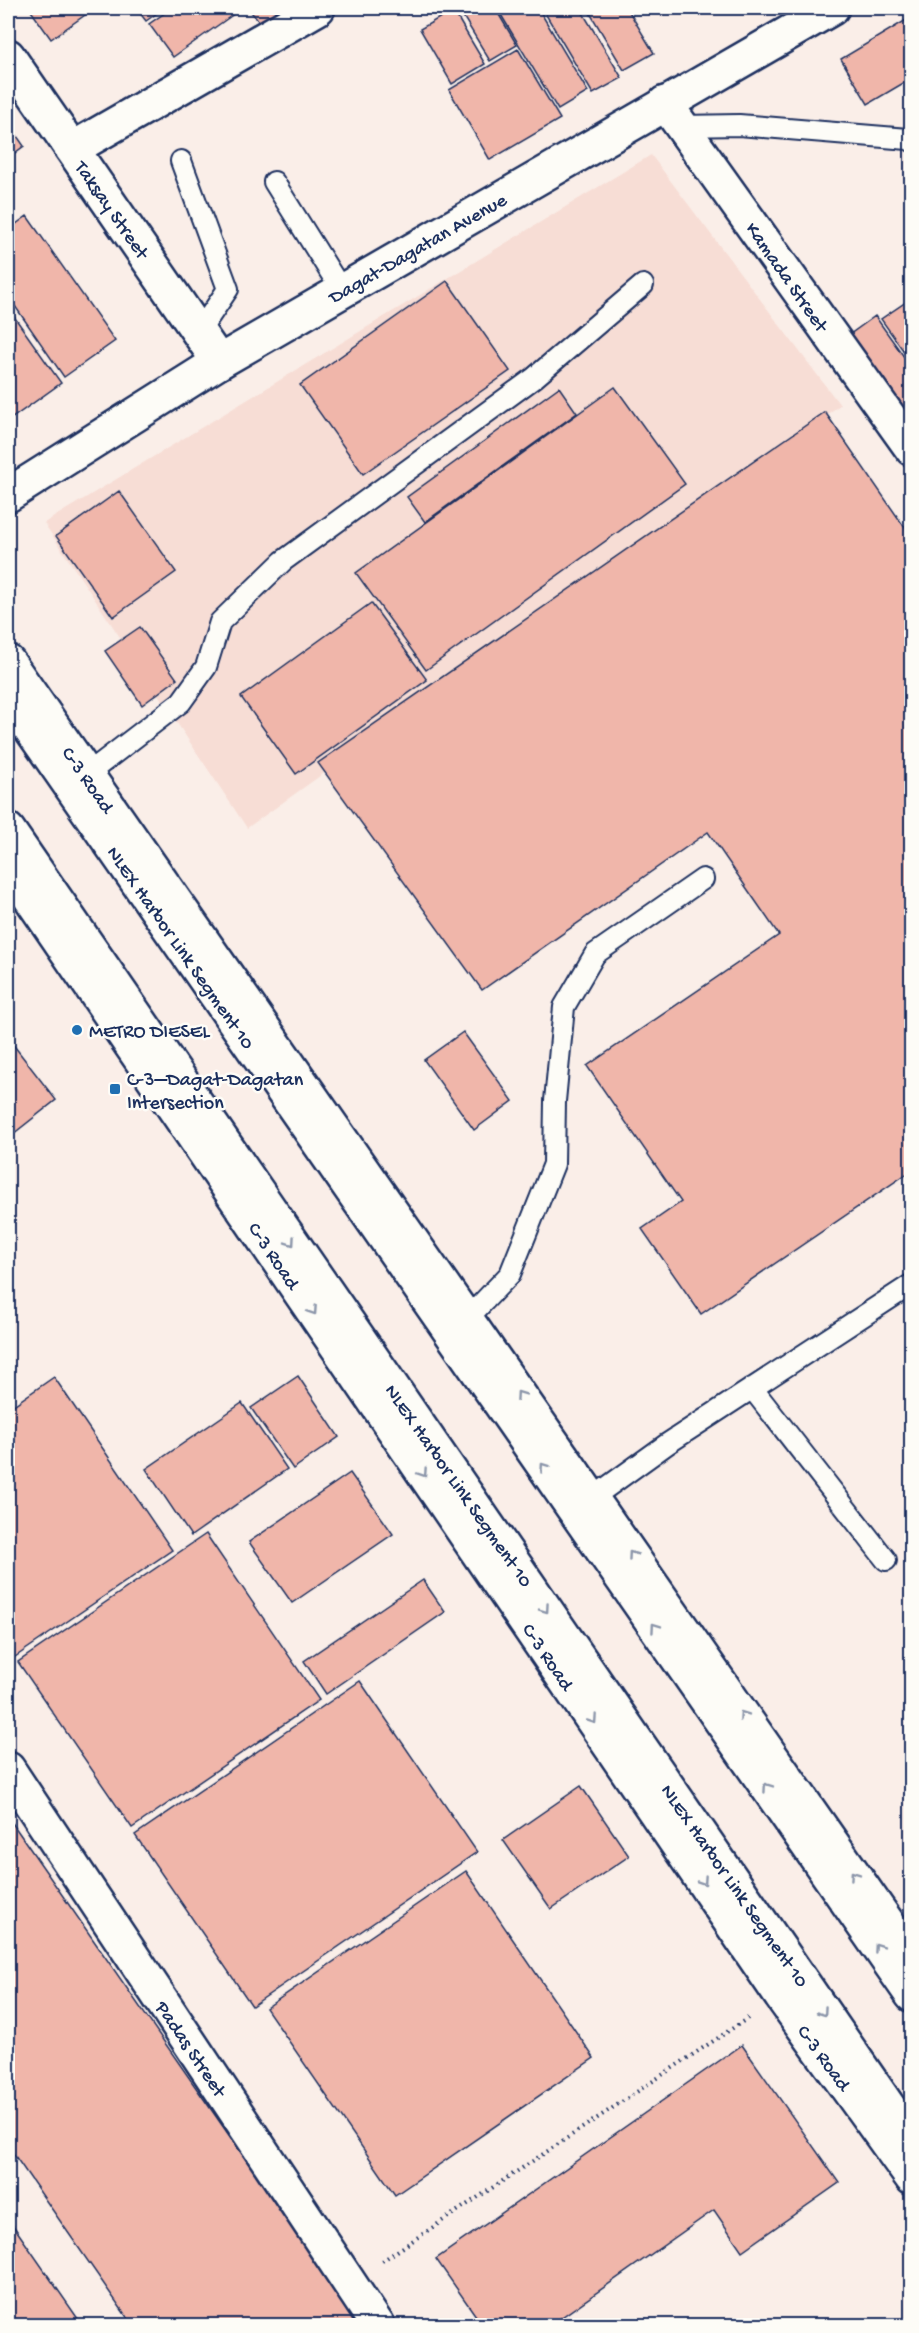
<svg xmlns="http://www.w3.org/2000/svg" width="919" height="2333" font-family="'Gochi Hand',sans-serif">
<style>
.built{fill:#f7ddd5}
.building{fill:#f0b6aa;stroke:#1b2f5e;stroke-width:1.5}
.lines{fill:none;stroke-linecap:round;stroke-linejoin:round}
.lane-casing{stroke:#1b2f5e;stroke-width:24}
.street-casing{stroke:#1b2f5e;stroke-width:38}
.secondary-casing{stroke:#1b2f5e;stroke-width:38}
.primary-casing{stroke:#1b2f5e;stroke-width:38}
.highway-casing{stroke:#1b2f5e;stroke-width:38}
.path{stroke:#1b2f5e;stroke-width:4;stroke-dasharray:1.5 4.5;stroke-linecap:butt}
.lane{stroke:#fdfcf7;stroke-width:20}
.street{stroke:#fdfcf7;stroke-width:33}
.secondary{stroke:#fdfcf7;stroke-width:33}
.primary{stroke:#fdfcf7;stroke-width:33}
.highway{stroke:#fdfcf7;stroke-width:33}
.oneway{stroke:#8c96aa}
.poi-dot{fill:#1f6fb2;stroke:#fdfcf7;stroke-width:2}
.labels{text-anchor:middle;stroke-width:5;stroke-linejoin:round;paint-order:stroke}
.street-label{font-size:20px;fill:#1b2f5e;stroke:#fdfcf7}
.poi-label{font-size:20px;fill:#1b2f5e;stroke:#fdfcf7;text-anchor:start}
</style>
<rect width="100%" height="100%" fill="#faeee8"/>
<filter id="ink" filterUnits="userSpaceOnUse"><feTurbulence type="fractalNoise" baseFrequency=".0167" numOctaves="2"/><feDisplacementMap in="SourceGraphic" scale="12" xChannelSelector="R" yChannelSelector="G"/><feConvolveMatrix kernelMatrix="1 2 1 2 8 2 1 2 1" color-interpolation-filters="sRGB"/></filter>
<g filter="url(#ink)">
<!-- built -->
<path class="built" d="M 651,155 L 840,405 L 247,828 L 44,523 Z"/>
<!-- building -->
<path class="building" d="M 29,8 L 95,8 L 51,39 Z
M 136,8 L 164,8 L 146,21 Z
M 172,8 L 240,8 L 241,9 L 173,57 L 149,24 Z
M 248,8 L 282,8 L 260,23 Z
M 458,8 L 495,8 L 517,45 L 490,61 Z
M 497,8 L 538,8 L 588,92 L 558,110 Z
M 542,8 L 580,8 L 622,78 L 593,94 Z
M 587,8 L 627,8 L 654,53 L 624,70 Z
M 453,10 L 485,64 L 452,84 L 420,29 Z
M 908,19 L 912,24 L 912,78 L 868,104 L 841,59 Z
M 518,49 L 560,119 L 490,160 L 449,90 Z
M 8,123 L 24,146 L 8,158 Z
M 27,216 L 115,341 L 64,377 L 8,296 L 8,230 Z
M 447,281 L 510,371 L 363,474 L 300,385 Z
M 912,298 L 912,363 L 881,319 Z
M 8,308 L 61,383 L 8,421 Z
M 875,316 L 912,368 L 912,439 L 842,340 Z
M 559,387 L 577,413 L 425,522 L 407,497 Z
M 615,387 L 685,484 L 426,670 L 356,573 Z
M 825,412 L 912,538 L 912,1170 L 701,1314 L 642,1229 L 681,1202 L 587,1066 L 779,935 L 708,832 L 482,990 L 318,763 Z
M 119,491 L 176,572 L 113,617 L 56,536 Z
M 371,603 L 427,680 L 296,774 L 241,697 Z
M 140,627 L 177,679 L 142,705 L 105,651 Z
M 463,1032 L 513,1101 L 474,1130 L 424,1060 Z
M 8,1038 L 56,1100 L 8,1138 Z
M 298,1376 L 339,1437 L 293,1469 L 251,1408 Z
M 54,1377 L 172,1550 L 12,1659 L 8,1652 L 8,1409 Z
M 242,1403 L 287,1469 L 191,1536 L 146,1469 Z
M 350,1473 L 393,1534 L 292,1603 L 249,1542 Z
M 206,1534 L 319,1700 L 132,1828 L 18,1662 Z
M 423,1580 L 445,1612 L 326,1694 L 304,1661 Z
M 360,1681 L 477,1852 L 252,2006 L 135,1835 Z
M 581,1786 L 629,1856 L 551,1909 L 503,1840 Z
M 8,1817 L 360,2324 L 133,2326 L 8,2146 Z
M 466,1871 L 594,2058 L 395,2195 L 266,2008 Z
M 742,2045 L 839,2183 L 742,2251 L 714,2210 L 549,2326 L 483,2326 L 436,2259 Z
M 8,2218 L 83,2326 L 8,2326 Z"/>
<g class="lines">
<defs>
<path id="lane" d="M 681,126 L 739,125 L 908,139 L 912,141
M 181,161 L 228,289 L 199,332
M 274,182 L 342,291
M 86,775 L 181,702 L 206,667 L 220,622 L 283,561 L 534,378 L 643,285
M 467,1319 L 510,1274 L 554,1164 L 555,1101 L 564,1007 L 595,954 L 703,879
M 752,1388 L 886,1560
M 592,1498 L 667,1444 L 912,1284"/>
<path id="street" d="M 8,56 L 219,362
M 665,103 L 912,449
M 72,149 L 318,8
M 8,1769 L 378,2326"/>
<path id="secondary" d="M 8,495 L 219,362 L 832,8"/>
<path id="primary" d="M 8,662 L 912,1958
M 8,865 L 781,1996 L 912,2178"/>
<path id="highway" d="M 8,696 L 912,1995
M 8,830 L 912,2141"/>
</defs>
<!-- lane casing -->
<use href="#lane" class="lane-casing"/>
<!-- street casing -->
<use href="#street" class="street-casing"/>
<!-- secondary casing -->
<use href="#secondary" class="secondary-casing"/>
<!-- primary casing -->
<use href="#primary" class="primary-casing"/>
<!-- highway casing -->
<use href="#highway" class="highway-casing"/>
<!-- path -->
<path class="path" d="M 382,2261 L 748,2018"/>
<!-- lane -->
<use href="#lane" class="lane"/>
<!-- street -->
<use href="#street" class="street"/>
<!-- secondary -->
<use href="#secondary" class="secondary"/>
<!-- primary -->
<use href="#primary" class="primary"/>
<!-- highway -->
<use href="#highway" class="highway"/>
</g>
<!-- one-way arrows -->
<defs><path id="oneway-chevron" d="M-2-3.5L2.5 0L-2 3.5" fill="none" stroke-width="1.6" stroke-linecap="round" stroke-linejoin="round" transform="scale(1.5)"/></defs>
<g class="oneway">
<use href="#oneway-chevron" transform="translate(291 1242) rotate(55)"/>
<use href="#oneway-chevron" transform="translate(313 1311) rotate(56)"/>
<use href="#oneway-chevron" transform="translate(520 1395) rotate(-125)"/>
<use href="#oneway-chevron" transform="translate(544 1467) rotate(-125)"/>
<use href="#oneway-chevron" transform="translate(423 1473) rotate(56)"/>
<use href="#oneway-chevron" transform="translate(632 1555) rotate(-125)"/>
<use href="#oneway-chevron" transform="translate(545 1609) rotate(55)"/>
<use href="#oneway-chevron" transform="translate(655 1627) rotate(-125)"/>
<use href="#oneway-chevron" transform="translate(743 1715) rotate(-125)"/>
<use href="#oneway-chevron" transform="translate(593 1720) rotate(56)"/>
<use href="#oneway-chevron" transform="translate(767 1787) rotate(-125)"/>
<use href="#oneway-chevron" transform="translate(854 1875) rotate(-125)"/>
<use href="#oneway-chevron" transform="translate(703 1881) rotate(56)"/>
<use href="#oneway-chevron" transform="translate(878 1947) rotate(-125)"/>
<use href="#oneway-chevron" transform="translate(823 2012) rotate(55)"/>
</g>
</g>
<!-- markers -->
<g class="poi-dot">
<circle cx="77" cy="1030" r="6"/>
<rect x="109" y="1083" width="12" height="12" rx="3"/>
</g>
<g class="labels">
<!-- street labels -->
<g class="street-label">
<text transform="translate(113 209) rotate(55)" y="7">Taksay Street</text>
<text transform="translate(417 247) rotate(-30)" y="7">Dagat-Dagatan Avenue</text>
<text transform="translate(788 276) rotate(55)" y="7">Kamada Street</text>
<text transform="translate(89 779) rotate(55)" y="7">C-3 Road</text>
<text transform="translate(182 947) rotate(55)" y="7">NLEX Harbor Link Segment 10</text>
<text transform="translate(275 1255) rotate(56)" y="7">C-3 Road</text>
<text transform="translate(460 1485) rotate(55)" y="7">NLEX Harbor Link Segment 10</text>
<text transform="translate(549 1656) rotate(56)" y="7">C-3 Road</text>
<text transform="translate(736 1885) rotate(55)" y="7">NLEX Harbor Link Segment 10</text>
<text transform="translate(192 2048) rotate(56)" y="7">Padas Street</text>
<text transform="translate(825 2057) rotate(54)" y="7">C-3 Road</text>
</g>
<!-- poi labels -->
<g class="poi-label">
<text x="89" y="1037">METRO DIESEL</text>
<text x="127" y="1085">C-3–Dagat-Dagatan<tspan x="127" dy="23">Intersection</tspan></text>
</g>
</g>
<!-- margin -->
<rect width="919" height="2333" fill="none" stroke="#fdfcf7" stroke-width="30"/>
<rect x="15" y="15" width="889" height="2303" fill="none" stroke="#1b2f5e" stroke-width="2" filter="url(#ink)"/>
</svg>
